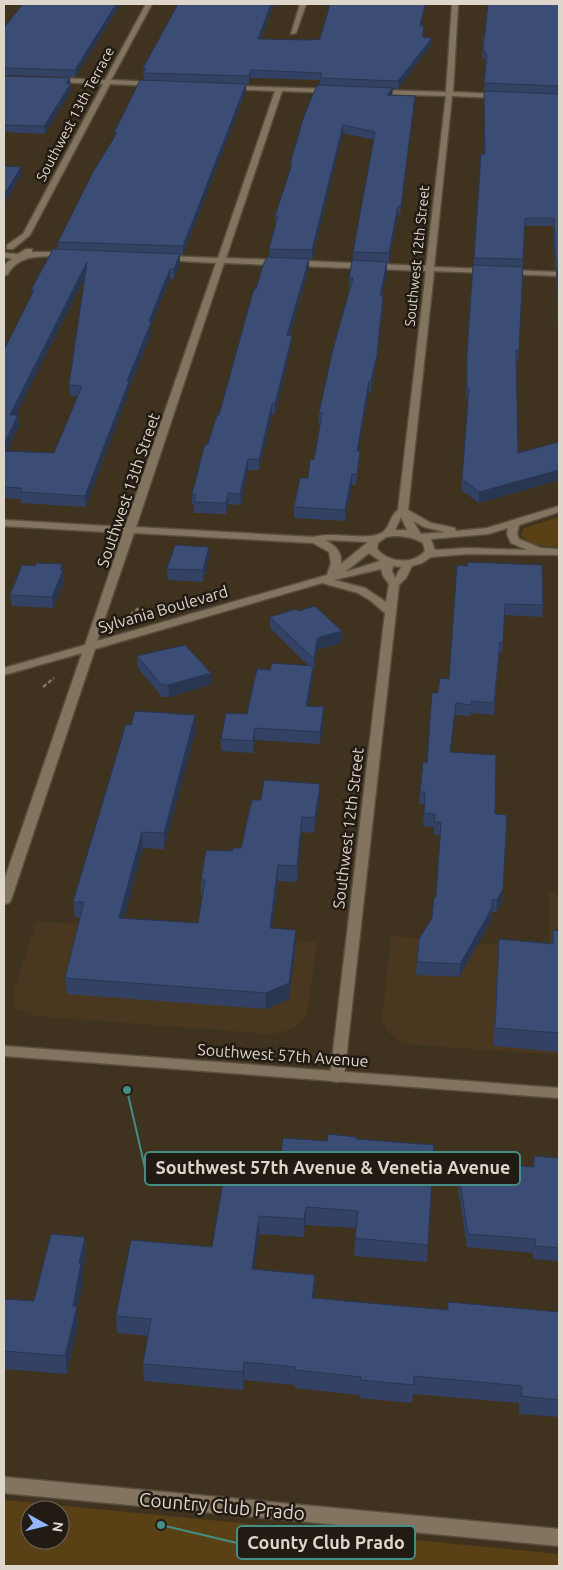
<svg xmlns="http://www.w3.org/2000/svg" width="563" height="1570" font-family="Ubuntu,sans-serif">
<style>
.built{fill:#49381f}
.green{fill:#5a4015;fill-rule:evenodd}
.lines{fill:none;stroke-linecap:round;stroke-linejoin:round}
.minor-casing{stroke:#594f3e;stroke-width:3}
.secondary-casing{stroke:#594f3e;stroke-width:3}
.path{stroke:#817666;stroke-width:2.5;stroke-dasharray:4.5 2;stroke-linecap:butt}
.minor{fill:#837460;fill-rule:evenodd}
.secondary{fill:#837460;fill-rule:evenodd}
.wall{fill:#334264;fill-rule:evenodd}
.shaded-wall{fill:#293651}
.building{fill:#3b4d74;stroke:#293651}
.labels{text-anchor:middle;stroke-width:5;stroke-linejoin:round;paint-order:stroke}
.far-street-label{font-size:14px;fill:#ded6ca;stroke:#211b13}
.street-label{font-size:16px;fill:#ded6ca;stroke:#211b13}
.near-street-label{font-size:19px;fill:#ded6ca;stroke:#211b13}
.leader{fill:none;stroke:#438e85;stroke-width:2}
.callout-dot{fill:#438e85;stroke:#211b13;stroke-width:2}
.callout{fill:#211b13;stroke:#438e85;stroke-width:2}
.callout-label{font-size:18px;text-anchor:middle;font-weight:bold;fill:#ded6ca}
</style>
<rect width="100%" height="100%" fill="#3f321f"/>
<!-- built -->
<path class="built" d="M 549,892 L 559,893 L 559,1055 L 415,1045 L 397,1039 L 388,1032 L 382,1020 L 391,936 L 549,949 Z
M 37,921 L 317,942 L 307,1016 L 293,1029 L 272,1034 L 34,1016 L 15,1008 L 13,993 Z"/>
<!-- green -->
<path class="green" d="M 559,517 L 559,547 C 544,546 532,547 521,535 L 524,528 Z
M 4,1500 L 559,1554 L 559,1566 L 4,1566 ZM 30,1510 L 60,1510 L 60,1540 L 30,1540 Z"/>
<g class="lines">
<defs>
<path id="minor" d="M 146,4 L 152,4 L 111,80 L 154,82 L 157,84 L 154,86 L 110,84 L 30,235 L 13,249 L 7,249 L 7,245 L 23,234 L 103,84 L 55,82 L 52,80 L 55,78 L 105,80 Z
M 300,4 L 306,4 L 296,33 L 291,34 Z
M 452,4 L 458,4 L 453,92 L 499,94 L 502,96 L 499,98 L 452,96 L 434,267 L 559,272 L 559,276 L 434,271 L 408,510 L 431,523 L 455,528 L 456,531 L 487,528 L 559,506 L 559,512 L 519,525 L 517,534 L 519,539 L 541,548 L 559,549 L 559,555 L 467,554 L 431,557 L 422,563 L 412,566 L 406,578 L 399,585 L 344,1077 L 342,1081 L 337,1082 L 332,1081 L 330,1077 L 385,613 L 371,601 L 358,593 L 322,583 L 95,649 L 11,900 L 9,903 L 4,904 L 4,881 L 82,653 L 4,675 L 4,668 L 85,645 L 123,533 L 4,526 L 4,520 L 125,527 L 216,263 L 164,260 L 160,258 L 164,256 L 218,258 L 275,91 L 229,89 L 227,88 L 227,86 L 332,89 L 335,91 L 332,93 L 282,91 L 226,258 L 426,266 L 446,96 L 377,94 L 374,92 L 377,90 L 446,92 ZM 224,263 L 426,271 L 398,510 C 390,515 390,527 383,532 C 368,542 334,531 314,537 L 136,527 ZM 401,517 L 407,530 L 395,530 ZM 413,521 L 424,527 L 445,532 L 421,534 ZM 508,528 L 507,534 L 511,543 L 527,550 L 467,548 L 435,550 L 431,539 L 488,534 ZM 134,533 L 313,543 L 329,552 L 331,563 L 327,575 L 97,641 ZM 393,536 C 404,536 413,537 423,543 L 425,551 C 413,565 389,563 377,549 L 378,543 L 386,537 ZM 325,540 L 326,540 L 368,542 L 341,564 C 342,552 336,546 325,540 ZM 369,553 L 380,561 L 345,572 ZM 393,566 L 401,567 L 395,578 L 392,571 ZM 381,569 L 383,576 L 389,584 L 386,602 L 365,588 L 334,580 Z
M 26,249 L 32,249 L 32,252 L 66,252 L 70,254 L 66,256 C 43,257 20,252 7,275 L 4,275 L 4,265 L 12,259 L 4,257 L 4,253 L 18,254 Z
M 4,1477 L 559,1529 L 559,1546 L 4,1493 Z"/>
<path id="secondary" d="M 4,1046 L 559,1088 L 559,1098 L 4,1056 Z"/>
</defs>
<!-- minor casing -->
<use href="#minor" class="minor-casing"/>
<!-- secondary casing -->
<use href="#secondary" class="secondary-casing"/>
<!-- path -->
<path class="path" d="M 130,615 L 139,608
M 43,687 L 54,678"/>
<!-- minor -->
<use href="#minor" class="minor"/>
<!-- secondary -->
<use href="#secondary" class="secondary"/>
</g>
<!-- wall -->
<path class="wall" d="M 121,4 L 75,77 L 4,75 L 4,28 Z
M 274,4 L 261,39 L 309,40 L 320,39 L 330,4 L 426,4 L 421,26 L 424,26 L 423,37 L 432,38 L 431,45 L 398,89 L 393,88 L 392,95 L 415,96 L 414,104 L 400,215 L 398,214 L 389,263 L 387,263 L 387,271 L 382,295 L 383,295 L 383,305 L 376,365 L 371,392 L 369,392 L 358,451 L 359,462 L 356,485 L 352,485 L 345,521 L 294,518 L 294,507 L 308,478 L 314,460 L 321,423 L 318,423 L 319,413 L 350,288 L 349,288 L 349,278 L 353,260 L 353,252 L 374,140 L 343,133 L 312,260 L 309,259 L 309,268 L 290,336 L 291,346 L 275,415 L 272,415 L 259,470 L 248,470 L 241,505 L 228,504 L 226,514 L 194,513 L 194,505 L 192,504 L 192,494 L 208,444 L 219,415 L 256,289 L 269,257 L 269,249 L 275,225 L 275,216 L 290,170 L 290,164 L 319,85 L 320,80 L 251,78 L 249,84 L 144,80 L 143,68 Z
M 559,4 L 559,357 L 556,278 L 556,270 L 555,270 L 553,226 L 525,226 L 519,350 L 518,360 L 516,360 L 518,453 L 559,442 L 559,480 L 479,503 L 461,490 L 468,398 L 466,398 L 467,353 L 481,154 L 484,154 L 484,91 L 486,62 L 485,62 L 485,58 L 482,58 L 483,38 Z
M 4,76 L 71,83 L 71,91 L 45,134 L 4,132 Z
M 246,84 L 246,91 L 183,255 L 180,255 L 180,263 L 174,279 L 170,279 L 151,326 L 151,335 L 129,388 L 129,391 L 86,507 L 21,503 L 21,499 L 4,498 L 4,350 L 32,295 L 31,290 L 58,249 L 58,242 L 114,138 L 114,133 ZM 85,277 L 69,385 L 70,396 L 78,396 L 54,453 L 6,451 L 19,426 L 18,415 L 16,415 Z
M 209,558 L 203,582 L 168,580 L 167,569 Z
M 62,564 L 64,582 L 53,608 L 12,606 L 10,595 L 35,566 Z
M 457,565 L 543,605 L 542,617 L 505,615 L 502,653 L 499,653 L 494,715 L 471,713 L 470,716 L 455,715 L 450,752 L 495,814 L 503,889 L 502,902 L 496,912 L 492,912 L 491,921 L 459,977 L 416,975 L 419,939 L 432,918 L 436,897 L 440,835 L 433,834 L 434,827 L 423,826 L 425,804 L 419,804 L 420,792 L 427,763 L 438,693 L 449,679 Z
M 298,611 L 342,631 L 341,643 L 317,650 L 314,671 L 313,670 L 313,678 L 308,706 L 324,719 L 320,744 L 255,740 L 253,753 L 221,751 L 221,739 L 247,714 L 270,670 L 308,665 L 270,628 L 270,617 Z
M 137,656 L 212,684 L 169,697 L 162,697 L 138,668 Z
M 131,725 L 196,730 L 164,849 L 143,848 L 124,918 L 198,923 L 203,896 L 201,896 L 201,880 L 232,851 L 241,848 L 261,800 L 320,799 L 314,833 L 302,832 L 297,882 L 278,881 L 272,928 L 296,945 L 289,999 L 266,1009 L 67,994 L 65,978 L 80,918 L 75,917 L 73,902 Z
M 553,930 L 559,931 L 559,1052 L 493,1046 L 499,939 L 552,943 Z
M 356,1139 L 434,1145 L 427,1262 L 354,1256 L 356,1228 L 305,1225 L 304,1237 L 259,1234 L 254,1269 L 315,1275 L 314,1298 L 448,1310 L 559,1312 L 559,1417 L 519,1414 L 519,1403 L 413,1394 L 412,1403 L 360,1398 L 360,1395 L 295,1388 L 295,1385 L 244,1380 L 243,1390 L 144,1381 L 143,1364 L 148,1336 L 117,1333 L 116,1316 L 212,1247 L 279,1169 L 327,1141 Z
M 534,1156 L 559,1158 L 559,1261 L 533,1259 L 533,1253 L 467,1247 L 456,1174 L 457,1161 L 533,1167 Z
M 85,1237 L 86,1255 L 82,1274 L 83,1282 L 77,1311 L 78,1324 L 67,1374 L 4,1369 L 4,1299 L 34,1301 Z"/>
<!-- shaded-wall -->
<path class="shaded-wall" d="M 116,4 L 121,4 L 75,77 L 75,70 Z
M 271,4 L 274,4 L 258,46 L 258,39 Z
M 425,4 L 426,4 L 420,33 L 420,26 Z
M 432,38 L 431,45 L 398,89 L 398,81 Z
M 251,70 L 251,78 L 249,84 L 249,76 Z
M 70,78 L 71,91 L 45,134 L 44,126 L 66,83 Z
M 246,84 L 246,91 L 183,255 L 183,246 Z
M 393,88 L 392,96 L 387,95 Z
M 343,125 L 343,133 L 312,260 L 312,250 Z
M 21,167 L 21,175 L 4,205 L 4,195 Z
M 398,206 L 398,214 L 389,263 L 389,253 Z
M 180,254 L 180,263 L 174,279 L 174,269 Z
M 309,259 L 309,268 L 287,345 L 287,335 Z
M 87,262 L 88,271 L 11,425 L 10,415 Z
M 387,262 L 387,271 L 380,304 L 380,295 Z
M 170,269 L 170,279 L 151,326 L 151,335 L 129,388 L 129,391 L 86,507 L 85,496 L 149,321 Z
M 383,295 L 383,305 L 376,365 L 371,392 L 371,381 Z
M 292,336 L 291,346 L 275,415 L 275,404 Z
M 369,381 L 369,392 L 356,462 L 357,451 Z
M 272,404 L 272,415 L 259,470 L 259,460 Z
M 18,415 L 19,426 L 4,457 L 4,444 Z
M 248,459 L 248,470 L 241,505 L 240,494 Z
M 559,470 L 559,480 L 479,503 L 479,492 Z
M 352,474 L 352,485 L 345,521 L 345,510 Z
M 228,493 L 228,504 L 226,514 L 226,503 Z
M 209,547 L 209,558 L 203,582 L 203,570 Z
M 62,564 L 64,582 L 53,608 L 52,597 Z
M 342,631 L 341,643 L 317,650 L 314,671 L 314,659 L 317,638 Z
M 313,666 L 313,678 L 306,718 L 306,706 Z
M 211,673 L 212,684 L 169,697 L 168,685 Z
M 456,703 L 455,715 L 449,764 L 450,752 Z
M 324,707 L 324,719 L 320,744 L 320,732 Z
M 195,715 L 196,730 L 164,849 L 164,833 Z
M 255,728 L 255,740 L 253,753 L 253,741 Z
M 320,784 L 320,799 L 314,833 L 315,818 Z
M 302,817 L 302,832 L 297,882 L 297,866 Z
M 142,832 L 143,848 L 120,933 L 119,918 Z
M 278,865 L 278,881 L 270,944 L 270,928 Z
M 503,889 L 502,902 L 496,912 L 497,900 Z
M 492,908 L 491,921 L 459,977 L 460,964 Z
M 296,930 L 296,945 L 289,999 L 266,1009 L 266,993 Z
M 306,1207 L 305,1225 L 304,1237 L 304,1219 Z
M 259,1216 L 259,1234 L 252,1287 L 252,1269 Z
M 85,1237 L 86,1255 L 82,1274 L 83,1282 L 77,1311 L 78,1324 L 67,1374 L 65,1356 L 79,1263 Z
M 315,1275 L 315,1293 L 312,1315 L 312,1298 Z
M 244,1362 L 244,1380 L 243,1390 L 243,1372 Z"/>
<!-- building -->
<path class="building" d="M 23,4 L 116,4 L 75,70 L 4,68 L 4,28 Z
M 178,4 L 271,4 L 258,39 L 309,40 L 320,39 L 330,4 L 425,4 L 420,26 L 424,26 L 422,37 L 432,38 L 398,81 L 320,78 L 322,73 L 251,70 L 249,76 L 144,73 L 146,68 L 143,68 Z
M 488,4 L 559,4 L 559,86 L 484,83 L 487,55 L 485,55 L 485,51 L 483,51 Z
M 4,76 L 70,78 L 66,83 L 71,83 L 44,126 L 4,125 Z
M 140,80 L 246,84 L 183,246 L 58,242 L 93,172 L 117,133 L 114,133 Z
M 317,85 L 393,88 L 387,95 L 415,96 L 401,206 L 398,206 L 389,253 L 353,252 L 375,132 L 343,125 L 312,250 L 269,249 L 278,216 L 275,216 L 292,164 L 290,164 L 304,116 Z
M 484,91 L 559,94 L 559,262 L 556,261 L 554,218 L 525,218 L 523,259 L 474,258 L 481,154 L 485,154 Z
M 4,166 L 21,167 L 4,195 Z
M 53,249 L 180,254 L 174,269 L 170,269 L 149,321 L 151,321 L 150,325 L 127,381 L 129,381 L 85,496 L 20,492 L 22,488 L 4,487 L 4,451 L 54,453 L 82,386 L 69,385 L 87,262 L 10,415 L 18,415 L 4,444 L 4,350 L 34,290 L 31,290 Z
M 267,257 L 309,259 L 287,335 L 292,336 L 275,404 L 272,404 L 259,460 L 248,459 L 240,494 L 228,493 L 226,503 L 194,502 L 196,494 L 192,494 L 205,444 L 208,444 L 217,415 L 219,415 L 246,317 L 254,289 L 256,289 L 263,265 Z
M 352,260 L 387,262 L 380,295 L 383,295 L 377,355 L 371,381 L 369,381 L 357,451 L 360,451 L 357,474 L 352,474 L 345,510 L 294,507 L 300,478 L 308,478 L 310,459 L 314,460 L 322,413 L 319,413 L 333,349 L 353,278 L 349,278 Z
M 473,265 L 523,267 L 519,350 L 516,350 L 518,453 L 559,442 L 559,470 L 479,492 L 462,479 L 469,388 L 467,388 L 467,353 Z
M 559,268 L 559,328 L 557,269 Z
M 175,545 L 209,547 L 203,570 L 167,569 Z
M 468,562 L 542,565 L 543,605 L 505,604 L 503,642 L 500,642 L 494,703 L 471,701 L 471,705 L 456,703 L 450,752 L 496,755 L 495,814 L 507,815 L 503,889 L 497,900 L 492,899 L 492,908 L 460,964 L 417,962 L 419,939 L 432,918 L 434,897 L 436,897 L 441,822 L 434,822 L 435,814 L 424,813 L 425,792 L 420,792 L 423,762 L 427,763 L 432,693 L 438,693 L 440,678 L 449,679 L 457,565 L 467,566 Z
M 36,563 L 62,564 L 60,570 L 63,570 L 52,597 L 10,595 L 22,565 L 35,566 Z
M 315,606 L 342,631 L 317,638 L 314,659 L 270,617 L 296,609 L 298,611 Z
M 185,645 L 211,673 L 168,685 L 162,685 L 137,656 Z
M 272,663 L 313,666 L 306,706 L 324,707 L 320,732 L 255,728 L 253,741 L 221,739 L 226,713 L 247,714 L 257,669 L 270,670 Z
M 135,711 L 195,715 L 164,833 L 142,832 L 119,918 L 198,923 L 205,880 L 201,880 L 206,850 L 232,851 L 233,848 L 241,848 L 252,800 L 261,800 L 264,780 L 320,784 L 315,818 L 302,817 L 297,866 L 278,865 L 270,928 L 296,930 L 289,983 L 266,993 L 65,978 L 84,902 L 73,902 L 126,724 L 131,725 Z
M 553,930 L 559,931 L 559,1033 L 495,1028 L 499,939 L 553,944 Z
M 328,1134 L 356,1137 L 356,1139 L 434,1145 L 428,1245 L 355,1238 L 358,1211 L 306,1207 L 304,1219 L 259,1216 L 252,1269 L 315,1275 L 312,1298 L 448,1310 L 448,1302 L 559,1312 L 559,1400 L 521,1396 L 522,1386 L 414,1376 L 414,1385 L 360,1380 L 361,1377 L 295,1370 L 296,1367 L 244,1362 L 243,1372 L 143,1364 L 151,1319 L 116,1316 L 131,1240 L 212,1247 L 226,1164 L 279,1169 L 283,1138 L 327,1141 Z
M 534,1156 L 559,1158 L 559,1248 L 535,1246 L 535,1239 L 468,1234 L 457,1161 L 534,1167 Z
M 51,1234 L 85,1237 L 79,1263 L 81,1263 L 73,1306 L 77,1306 L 65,1356 L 4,1351 L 4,1299 L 34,1301 Z"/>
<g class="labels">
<!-- far-street labels -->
<g class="far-street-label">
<text transform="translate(75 114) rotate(-62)" y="5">Southwest 13th Terrace</text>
<text transform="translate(417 256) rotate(-84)" y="5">Southwest 12th Street</text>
</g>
<!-- street labels -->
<g class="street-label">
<text transform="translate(128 490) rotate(-71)" y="6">Southwest 13th Street</text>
<text transform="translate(163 609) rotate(-16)" y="6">Sylvania Boulevard</text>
<text transform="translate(348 828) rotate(-83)" y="6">Southwest 12th Street</text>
<text transform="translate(283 1055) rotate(4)" y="6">Southwest 57th Avenue</text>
</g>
<!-- near-street labels -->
<g class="near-street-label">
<text transform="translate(222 1506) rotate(5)" y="7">Country Club Prado</text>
</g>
</g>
<!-- callouts -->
<path class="leader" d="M127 1090L145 1168M161 1525L237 1543"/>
<g class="callout-dot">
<circle cx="127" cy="1090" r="5"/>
<circle cx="161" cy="1525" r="5"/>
</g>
<g class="callout">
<rect x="145" y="1152" width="375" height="33" rx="5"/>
<rect x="237" y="1526" width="178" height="33" rx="5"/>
</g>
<g class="callout-label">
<text x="333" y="1174">Southwest 57th Avenue &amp; Venetia Avenue</text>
<text x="326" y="1549">County Club Prado</text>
</g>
<!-- border -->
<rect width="563" height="1570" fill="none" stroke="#ded6ca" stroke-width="10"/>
<!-- north arrow -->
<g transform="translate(45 1525) rotate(98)"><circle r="24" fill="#211b13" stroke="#6d665c"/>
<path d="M0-4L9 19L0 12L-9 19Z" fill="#95b6fd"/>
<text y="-8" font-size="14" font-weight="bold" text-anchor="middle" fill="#ded6ca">N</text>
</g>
</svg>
